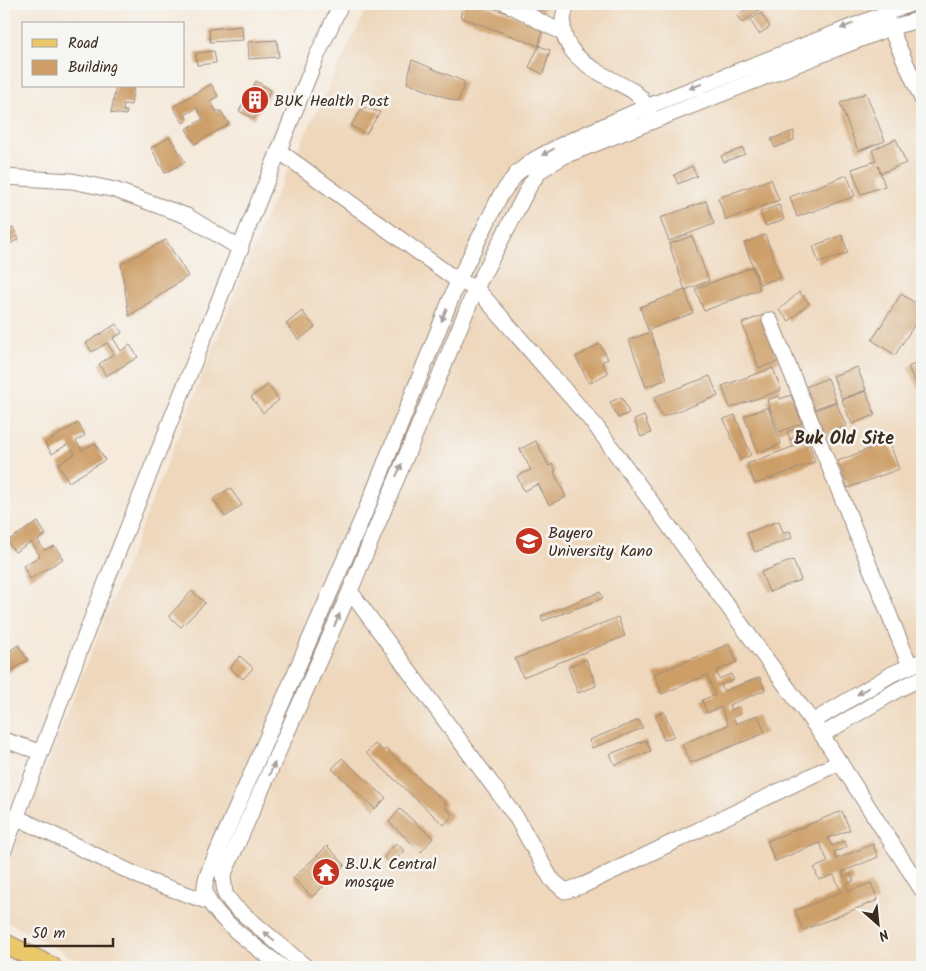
<svg xmlns="http://www.w3.org/2000/svg" width="926" height="971" viewBox="0 0 926 971" font-family="Kalam,sans-serif">
	<style>
		.built { fill: #eed7bb }
		.building { fill: #cd9f67 }
		.lines { fill: none; stroke-linecap: round; stroke-linejoin: round }
		.minor-casing { stroke: #988a7d; stroke-width: 17 }
		.major-casing { stroke: #988a7d; stroke-width: 21 }
		.minor { stroke: #fff; stroke-width: 15 }
		.major { stroke: #eac769; stroke-width: 19 }
		.oneway { fill: #a79f9a }
		.labels { text-anchor: middle; stroke-width: 5; stroke-linejoin: round; paint-order: stroke }
		.poi-label { font-size: 16px; fill: #3b2a1e; stroke: #f6f6f2; text-anchor: start }
		.neighbourhood-label { font-size: 18px; font-weight: bold; fill: #3b2a1e; stroke: #f6f6f2 }
	</style>
	<rect width="100%" height="100%" fill="#f6f6f2"/>
	<filter id="ink" filterUnits="userSpaceOnUse"><feTurbulence type="fractalNoise" baseFrequency=".02" numOctaves="2"/><feDisplacementMap in="SourceGraphic" scale="10" xChannelSelector="R" yChannelSelector="G"/><feConvolveMatrix kernelMatrix="1 2 1 2 8 2 1 2 1" color-interpolation-filters="sRGB"/></filter>
	<filter id="wash" filterUnits="userSpaceOnUse"><feTurbulence type="fractalNoise" baseFrequency=".0096" numOctaves="4" result="noise"/><feDisplacementMap in="SourceGraphic" scale="20" xChannelSelector="R" yChannelSelector="G"/><feGaussianBlur stdDeviation="1.12" result="paint"/><feColorMatrix in="noise" values="0 0 0 0 0 0 0 0 0 0 0 0 0 0 0 0 0 1.4 0 .05"/><feComposite in="paint" operator="in"/></filter>
	<g filter="url(#wash)">
		<rect width="100%" height="100%" fill="#f5eadc"/>
		<!-- built -->
		<path class="built" d="M369,4H922V967H90L4,920V871L268,211Z"/>
		<g id="blocks">
			<!-- building -->
			<path class="building" d="M464,4H482L543,26L539,46L550,50L543,74L529,67L539,46L460,17Z
				M533,4H548L541,13Z
				M753,4H759L762,8L742,23L737,16Z
				M761,13L770,27L759,34L750,20Z
				M242,26L243,40L210,42L209,29Z
				M277,40L279,57L249,59L248,42Z
				M214,51L216,63L197,65L196,53Z
				M412,60L465,82L458,102L407,83Z
				M256,81L271,90L254,119L239,111Z
				M211,84L218,96L210,101L216,111H221L229,124L195,144L186,129L203,119L197,108L185,115L188,120L183,123L173,107Z
				M116,86H134L131,105L124,104L123,111H127L126,115L111,113Z
				M866,93L885,141L858,151L840,103Z
				M363,107L380,112L366,134L351,126Z
				M794,131V140L775,148L771,139Z
				M170,137L185,162L165,173L151,148Z
				M896,139L906,163L881,173L878,166L885,186L861,194L852,169L876,161L872,150Z
				M743,148L745,154L724,162L721,156Z
				M692,166L697,176L678,184L674,175Z
				M847,175L855,196L797,217L790,197Z
				M771,179L779,200L726,220L718,198Z
				M706,201L714,224L669,241L660,218Z
				M779,205L784,219L766,226L760,212Z
				M13,228L19,239L4,247V233Z
				M765,235L781,277L760,284L744,243Z
				M842,235L848,253L819,263L813,246Z
				M692,236L709,281L685,290L693,313L648,330L640,307L685,290L669,244Z
				M166,240L188,276L129,316L121,264Z
				M752,267L760,289L704,311L695,289Z
				M799,292L809,303L789,321L779,310Z
				M901,294L922,307V313L895,355L872,340Z
				M302,311L315,327L299,340L286,324Z
				M763,315L780,361L759,368L742,323Z
				M116,324L122,333L113,338L121,351L130,345L138,357L106,376L99,364L114,354L107,343L92,352L86,343Z
				M650,332L667,379L646,387L629,340Z
				M600,344L608,359L602,362L608,373L589,383L576,357Z
				M922,361V386L918,388L908,367Z
				M857,367L866,390L842,399L833,376Z
				M773,368L781,390L730,408L722,386Z
				M710,376L718,396L662,417L654,397Z
				M828,378L836,401L813,409L805,387Z
				M268,385L279,400L263,413L251,397Z
				M866,391L875,415L852,424L842,400Z
				M791,395L802,423L779,432L767,400L779,396L780,399Z
				M622,397L629,413L618,418L610,402Z
				M836,402L846,426L822,436L813,411Z
				M768,407L781,444L758,453L744,416Z
				M735,415L751,455L740,460L724,419Z
				M644,416L651,433L641,437L634,420Z
				M78,423L85,435L76,441L82,450L95,443L105,460L69,482L58,464L75,454L68,444L52,454L45,443Z
				M802,426L806,436L791,441L787,432Z
				M536,441L549,466L552,464L556,471L554,472L566,497L549,505L538,484L524,491L517,476L531,470L520,449Z
				M808,441L815,462L755,484L747,464Z
				M889,441L899,469L848,488L838,461Z
				M230,488L242,505L225,517L213,499Z
				M779,521L783,533L790,531L792,538L755,552L747,533Z
				M38,522L46,535L38,540L44,550L55,546L63,559L30,579L23,566L40,556L31,542L15,552L7,541Z
				M793,560L801,580L769,592L761,572Z
				M192,591L205,603L181,627L169,616Z
				M600,592L603,598L543,621L541,616Z
				M618,617L625,636L523,677L515,659Z
				M4,623L10,634L4,637Z
				M729,644L737,662L716,671L719,679L731,674L734,680L721,685L724,691L760,677L765,690L729,705L731,710L739,707L741,714L733,717L736,724L758,715L765,733L690,763L682,744L728,725L721,707L707,713L702,700L715,695L707,675L662,694L654,674Z
				M18,645L28,660L4,675V655Z
				M240,656L253,668L243,679L230,668Z
				M586,659L596,686L578,693L568,667Z
				M664,712L674,736L664,740L655,715Z
				M639,720L643,728L592,748L589,740Z
				M646,740L651,751L615,765L610,754Z
				M375,744L383,751L386,749L446,803L444,806L453,815L444,825L366,753Z
				M342,758L386,798L375,809L332,769Z
				M400,809L433,838L421,852L389,822Z
				M842,811L850,830L828,838L832,846L844,841L847,847L834,852L836,859L873,844L878,857L842,872L844,877L851,874L854,881L846,884L849,891L871,883L878,900L803,930L795,911L841,892L834,875L819,880L814,868L828,862L820,843L775,861L767,841Z
				M396,843L405,851L390,863L384,857Z
				M327,846L345,865L312,897L293,878Z"/>
		</g>
	</g>
	<g filter="url(#ink)">
		<use href="#blocks" fill-opacity="0" stroke="#988a7d" stroke-width="1"/>
		<g class="lines">
			<defs>
				<path id="minor" d="M507,4C526,12 543,25 563,32
					M567,4C548,54 598,71 633,91L641,98L649,115
					M887,21L922,99
					M279,151L458,281L476,288L595,425L822,735L922,890
					M4,177L72,181L115,190L187,216L241,249
					M770,320L910,666
					M350,591L516,817L551,879L565,891L584,885L840,762
					M812,722L892,674L922,661
					M822,735L899,689L922,678
					M4,740L40,752
					M16,817L149,881L209,902
					M4,850L100,597L316,58L341,4
					M282,967C263,952 207,914 205,890C204,884 207,876 209,871L369,503L458,281L500,196L517,173L535,159L565,143L646,107L910,4
					M306,967L234,906L225,894L223,876L350,591L476,288L531,183L541,170L564,156L889,28L922,19"/>
				<path id="major" d="M4,943L52,967"/>
			</defs>
			<!-- minor casing -->
			<use href="#minor" class="minor-casing"/>
			<!-- major casing -->
			<use href="#major" class="major-casing"/>
			<!-- minor -->
			<use href="#minor" class="minor"/>
			<!-- major -->
			<use href="#major" class="major"/>
		</g>
		<!-- one-way arrows -->
		<defs><path id="oneway-solid" d="M-6-.8H1V-3.2L6.5 0L1 3.2V.8H-6Z" transform="scale(1.25)"/></defs>
		<g class="oneway">
			<use href="#oneway-solid" transform="translate(847 26) rotate(158)"/>
			<use href="#oneway-solid" transform="translate(696 86) rotate(159)"/>
			<use href="#oneway-solid" transform="translate(548 152) rotate(152)"/>
			<use href="#oneway-solid" transform="translate(444 315) rotate(112)"/>
			<use href="#oneway-solid" transform="translate(399 470) rotate(-67)"/>
			<use href="#oneway-solid" transform="translate(337 620) rotate(-66)"/>
			<use href="#oneway-solid" transform="translate(863 691) rotate(149)"/>
			<use href="#oneway-solid" transform="translate(272 769) rotate(-66)"/>
			<use href="#oneway-solid" transform="translate(269 936) rotate(-140)"/>
		</g>
	</g>
	<!-- icons -->
	<defs>
		<symbol id="building-disc" viewBox="-11 -11 22 22"><circle r="9.5" fill="#c8321e" stroke="#f6f6f2"/><path d="M-4-6H4V6H1V3H-1V6H-4ZM-2.5-4.3h1.7v1.8h-1.7ZM.8-4.3h1.7v1.8H.8ZM-2.5-1h1.7V.8h-1.7ZM.8-1h1.7V.8H.8Z" fill="#fff"/></symbol>
		<symbol id="university-disc" viewBox="-11 -11 22 22"><circle r="9.5" fill="#c8321e" stroke="#f6f6f2"/><path d="M0-5L7-2L0 1L-7-2ZM-4 1L0 2.5L4 1V4Q0 6-4 4Z" fill="#fff"/></symbol>
		<symbol id="temple-disc" viewBox="-11 -11 22 22"><circle r="9.5" fill="#c8321e" stroke="#f6f6f2"/><path d="M0-6L5-2H3V0L6.5 2.5H4V6H1.5V3h-3V6H-4V2.5H-6.5L-3 0V-2H-5Z" fill="#fff"/></symbol>
	</defs>
	<g fill-rule="evenodd">
		<use href="#building-disc" x="239" y="84" width="32" height="32"/>
		<use href="#university-disc" x="513" y="525" width="32" height="32"/>
		<use href="#temple-disc" x="310" y="856" width="32" height="32"/>
	</g>
	<g class="labels">
		<!-- poi labels -->
		<g class="poi-label">
			<text x="274" y="106">BUK Health Post</text>
			<text x="548" y="538">Bayero<tspan x="548" dy="18">University Kano</tspan></text>
			<text x="345" y="869">B.U.K Central<tspan x="345" dy="18">mosque</tspan></text>
		</g>
		<!-- neighbourhood labels -->
		<g class="neighbourhood-label">
			<text x="844" y="444">Buk Old Site</text>
		</g>
	</g>
	<!-- margin -->
	<rect width="926" height="971" fill="none" stroke="#f6f6f2" stroke-width="20"/>
	<!-- legend -->
	<rect x="22" y="22" width="162" height="65" fill="#f6f6f2" stroke="#aba49d"/>
	<rect x="32" y="39" width="25" height="8" fill="#eac769" stroke="#aba49d"/>
	<text x="68" y="48" font-size="15" fill="#3b2a1e">Road</text>
	<rect x="32" y="60" width="25" height="15" fill="#cd9f67" stroke="#aba49d"/>
	<text x="68" y="72" font-size="15" fill="#3b2a1e">Building</text>
	<!-- north arrow -->
	<g transform="translate(878 924) rotate(153)" stroke="#f6f6f2" stroke-width="4" paint-order="stroke">
	<path d="M0-4L9 19L0 12L-9 19Z" fill="#3b2a1e"/>
	<text y="-8" font-size="14" font-weight="bold" text-anchor="middle" fill="#3b2a1e">N</text>
	</g>
	<!-- scale -->
	<path d="M25 938v8h88v-8" fill="none" stroke="#3b2a1e" stroke-width="2.5"/>
	<text x="32" y="938" font-size="15" fill="#3b2a1e" stroke="#f6f6f2" stroke-width="4" paint-order="stroke">50 m</text>
</svg>
